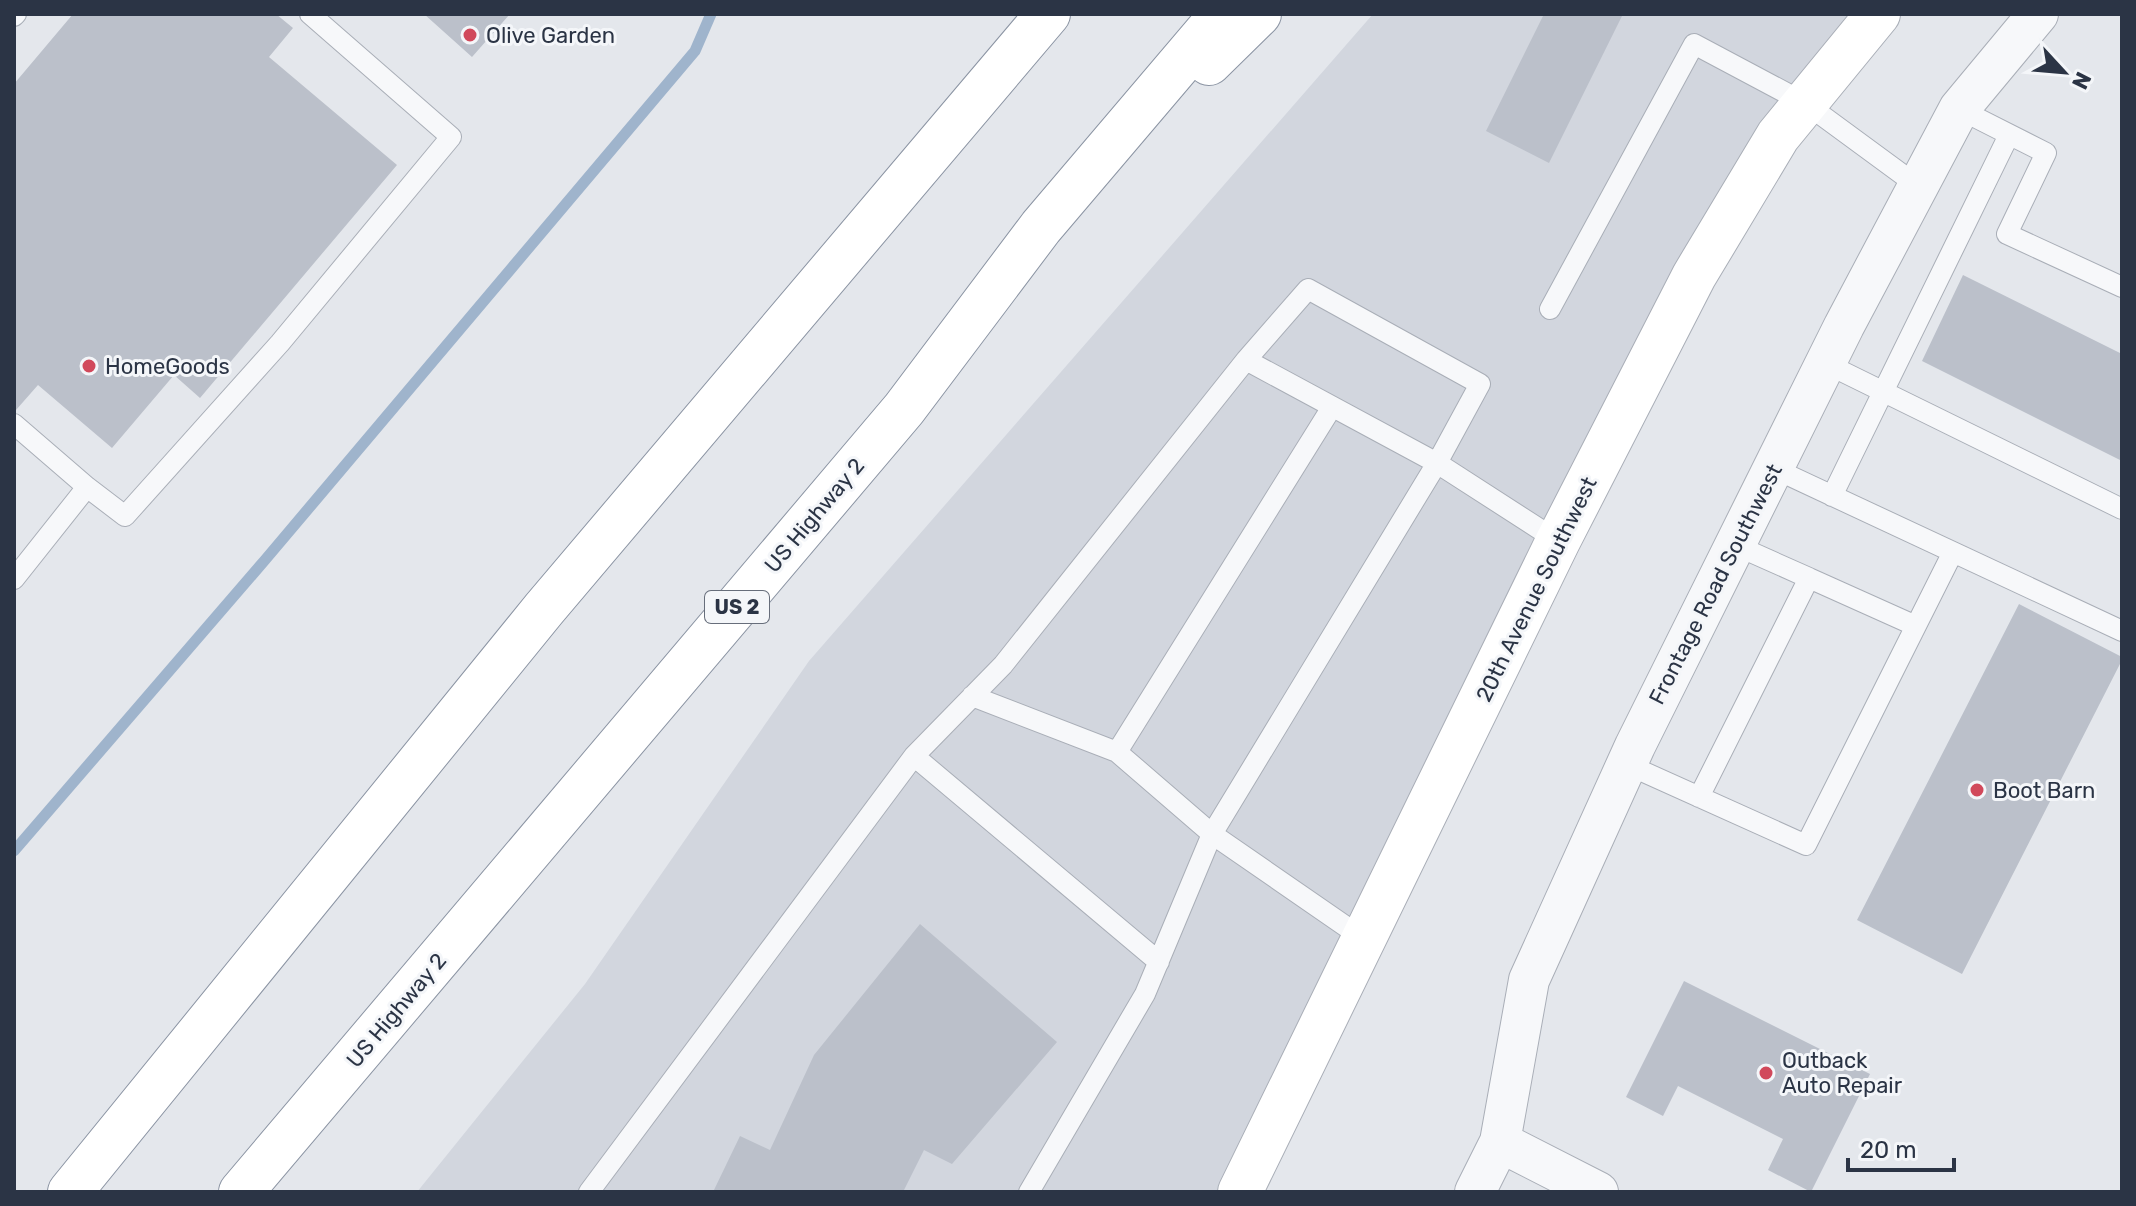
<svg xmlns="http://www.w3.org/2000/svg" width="2136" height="1206" viewBox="0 0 2136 1206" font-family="Rubik,sans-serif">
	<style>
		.built { fill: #d2d6de }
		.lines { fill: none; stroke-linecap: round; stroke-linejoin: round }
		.stream { stroke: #9fb4cc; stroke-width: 11 }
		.building { fill: #bbc0ca }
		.lane-casing { stroke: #a9aeb7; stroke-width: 22 }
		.street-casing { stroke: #a9aeb7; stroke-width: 42 }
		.secondary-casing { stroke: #a9aeb7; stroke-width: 46 }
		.highway-casing { stroke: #8b94a3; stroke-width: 46 }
		.lane { stroke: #f7f8fa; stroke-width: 20 }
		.street { stroke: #f7f8fa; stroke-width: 40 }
		.secondary { stroke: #fff; stroke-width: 44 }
		.highway { stroke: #fff; stroke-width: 44 }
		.poi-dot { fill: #d1495b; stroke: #f4f6f9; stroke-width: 3 }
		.labels { text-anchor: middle; stroke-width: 6; stroke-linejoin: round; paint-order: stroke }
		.shield { fill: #f4f6f9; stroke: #676e7b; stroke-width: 2 }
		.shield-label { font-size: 20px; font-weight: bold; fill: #2b3445 }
		.poi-label { font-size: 22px; fill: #2b3445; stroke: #f4f6f9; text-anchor: start }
		.street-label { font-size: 22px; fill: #2b3445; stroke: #f4f6f9 }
	</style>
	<rect width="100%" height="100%" fill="#e4e7ec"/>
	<!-- built -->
	<path class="built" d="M1373,14H1868L1779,122L1229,1192H417L585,984L809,661Z"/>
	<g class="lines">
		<!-- stream -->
		<path class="stream" d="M14,851L265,560L695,51L711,14"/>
	</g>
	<!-- building -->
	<path class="building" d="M73,14H276L293,28L269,57L397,165L200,398L174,375L112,448L38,385L16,410L14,409V84Z
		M424,14H510L472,57Z
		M1544,14H1623L1549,163L1486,131Z
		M1963,275L2122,354V461L1922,361Z
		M2019,604L2122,657V660L1962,974L1857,920Z
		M920,924L1057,1042L952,1164L924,1150L903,1192H713L740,1136L770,1150L814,1055Z
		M1684,981L1870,1074L1811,1192L1768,1170L1783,1139L1678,1086L1663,1116L1626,1097Z"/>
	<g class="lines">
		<defs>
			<path id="lane" d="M14,16L16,14
				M1959,109L2046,153L2007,234L2122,287
				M1550,309L1694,44L1805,103L1918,186
				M1827,364L2122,509
				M14,424L87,487L125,516L280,343L451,137L310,14
				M1773,468L2122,631
				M1832,496L2009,135
				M1735,545L1809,578
				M14,579L87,487
				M972,696L1117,752L1332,407
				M1117,752L1212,834L1364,939
				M914,756L1159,962
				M1626,764L1806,845L1953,552
				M1699,797L1809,578L1916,626
				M589,1192L914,756L1003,665L1246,360L1437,463L1480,384L1308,289L1246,360
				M1029,1192L1145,994L1212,834L1437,463L1558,541"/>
			<path id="street" d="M1500,1142L1598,1192
				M1475,1192L1500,1142L1529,980L1635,746L1844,326L1959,109L2038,14"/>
			<path id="secondary" d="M1240,1192L1558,541L1694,276L1778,136L1878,14"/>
			<path id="highway" d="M1209,63L1259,14
				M70,1192L544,609L1048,14
				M241,1192L904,409L1041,227L1222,14"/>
		</defs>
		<!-- lane casing -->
		<use href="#lane" class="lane-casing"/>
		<!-- street casing -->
		<use href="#street" class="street-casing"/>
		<!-- secondary casing -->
		<use href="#secondary" class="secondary-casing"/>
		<!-- highway casing -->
		<use href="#highway" class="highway-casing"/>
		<!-- lane -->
		<use href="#lane" class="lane"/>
		<!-- street -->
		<use href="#street" class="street"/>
		<!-- secondary -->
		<use href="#secondary" class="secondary"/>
		<!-- highway -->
		<use href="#highway" class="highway"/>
	</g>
	<!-- markers -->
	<g class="poi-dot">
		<circle cx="470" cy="35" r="8"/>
		<circle cx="89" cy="366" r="8"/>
		<circle cx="1977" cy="790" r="8"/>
		<circle cx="1766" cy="1073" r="8"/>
	</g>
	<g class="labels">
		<!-- shield labels -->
		<rect class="shield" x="705" y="591" width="64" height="32" rx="6"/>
		<g class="shield-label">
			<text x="737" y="614">US 2</text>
		</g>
		<!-- poi labels -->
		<g class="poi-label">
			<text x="486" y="43">Olive Garden</text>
			<text x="105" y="374">HomeGoods</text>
			<text x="1993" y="798">Boot Barn</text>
			<text x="1782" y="1068">Outback<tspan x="1782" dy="25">Auto Repair</tspan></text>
		</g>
		<!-- street labels -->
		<g class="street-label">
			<text transform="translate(814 515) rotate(-50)" y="8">US Highway 2</text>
			<text transform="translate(1715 584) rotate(-63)" y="8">Frontage Road Southwest</text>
			<text transform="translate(1536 589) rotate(-64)" y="8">20th Avenue Southwest</text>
			<text transform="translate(396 1010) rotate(-50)" y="8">US Highway 2</text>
		</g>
	</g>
	<!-- border -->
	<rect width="2136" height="1206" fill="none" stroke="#2b3445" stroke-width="32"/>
	<!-- north arrow -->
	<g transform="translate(2064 72) rotate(116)" stroke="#f4f6f9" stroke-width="6" paint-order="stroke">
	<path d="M0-6L14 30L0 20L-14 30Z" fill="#2b3445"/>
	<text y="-12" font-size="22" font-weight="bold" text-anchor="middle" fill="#2b3445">N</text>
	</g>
	<!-- scale -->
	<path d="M1848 1158v12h106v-12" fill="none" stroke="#2b3445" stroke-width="4"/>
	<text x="1860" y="1158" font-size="24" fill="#2b3445" stroke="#f4f6f9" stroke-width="6" paint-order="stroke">20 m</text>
</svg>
